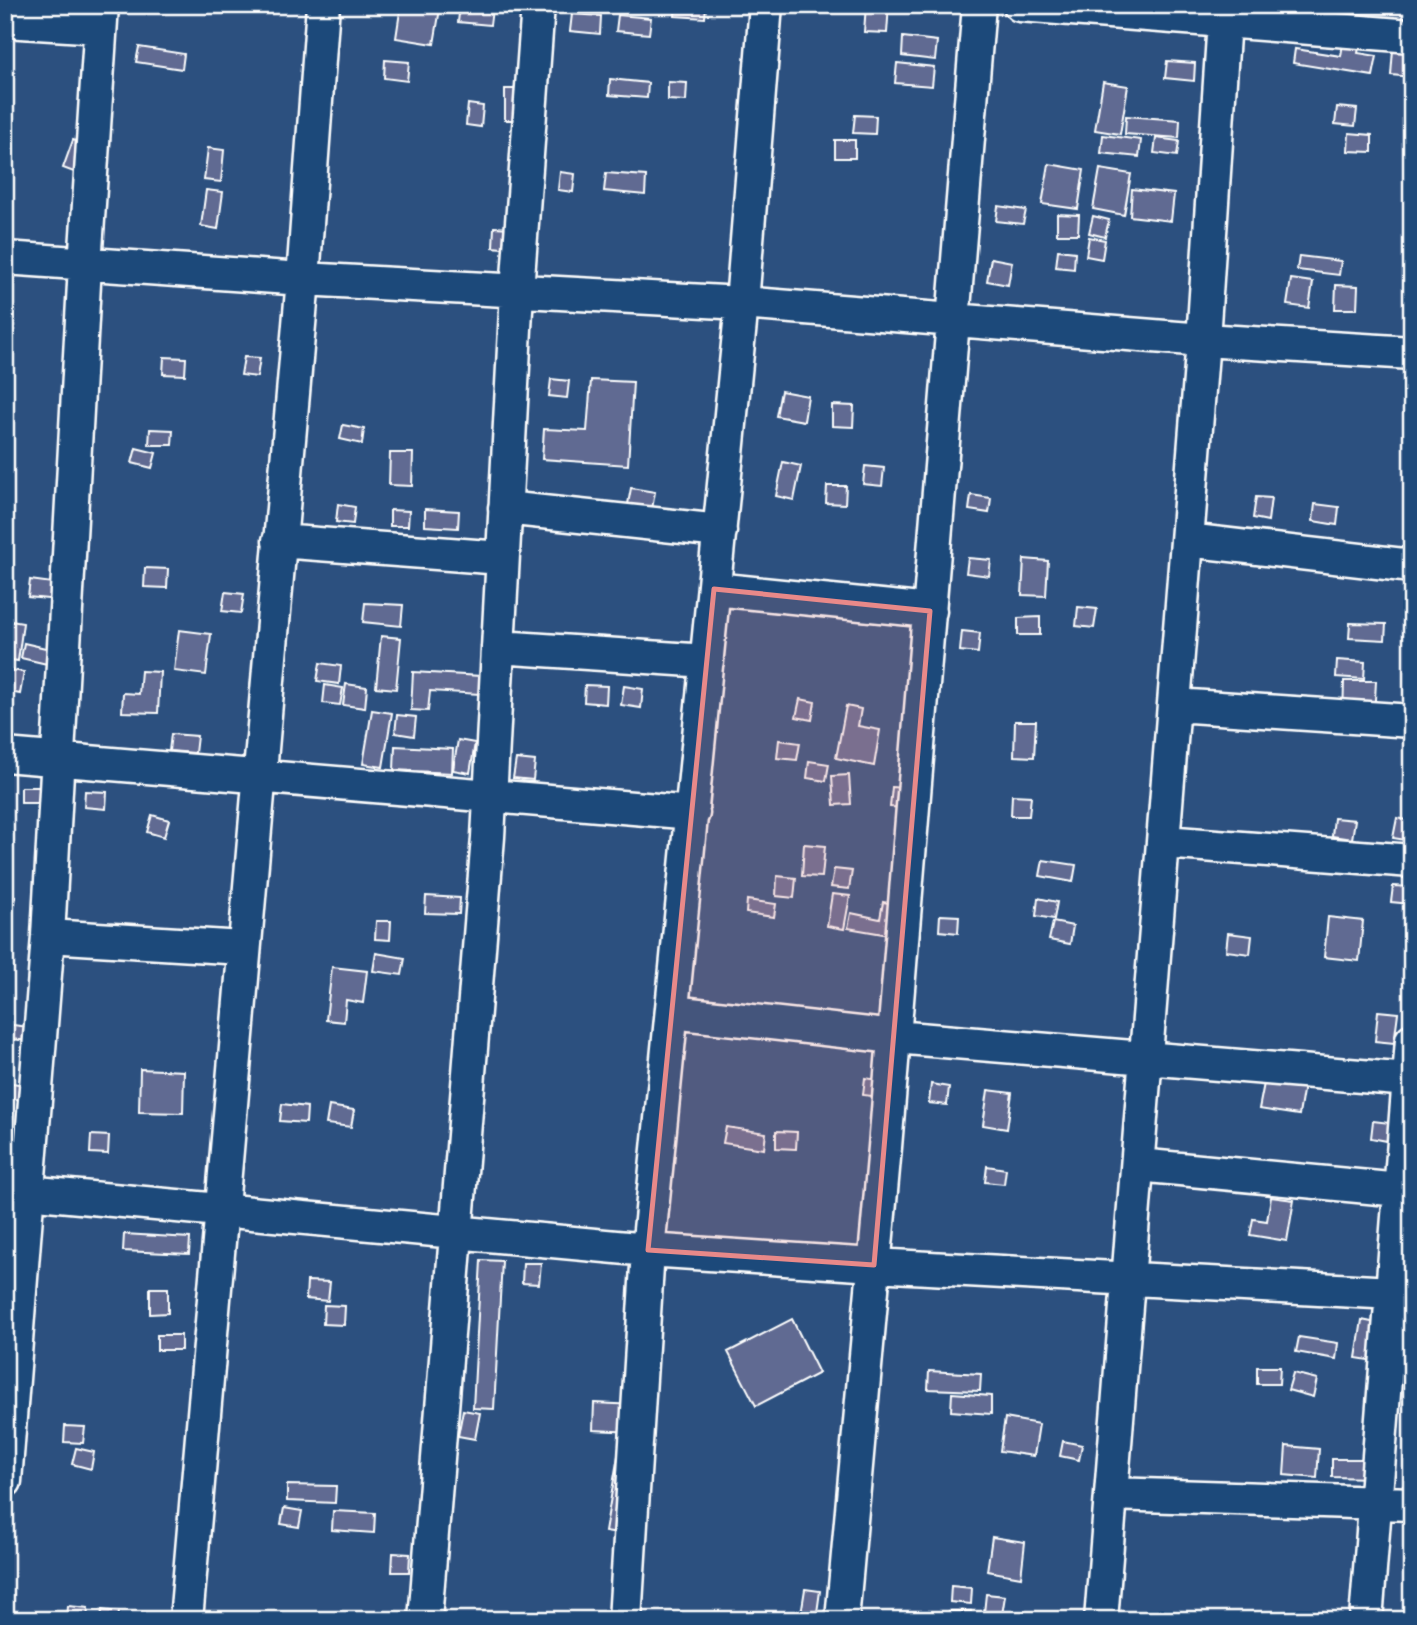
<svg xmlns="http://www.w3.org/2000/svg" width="1417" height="1625" viewBox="0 0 1417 1625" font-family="'Shantell Sans',sans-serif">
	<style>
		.building { fill: #606a92; stroke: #fff; stroke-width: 2 }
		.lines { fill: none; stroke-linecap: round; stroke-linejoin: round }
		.minor-casing { stroke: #fff; stroke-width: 37 }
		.minor { stroke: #1f4a7a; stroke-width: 32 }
		.marked { fill: #e88989; fill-opacity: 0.2; stroke: #e88989; stroke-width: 5; stroke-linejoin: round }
	</style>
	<rect width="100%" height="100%" fill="#2c507f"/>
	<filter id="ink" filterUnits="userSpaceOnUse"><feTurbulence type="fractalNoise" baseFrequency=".0143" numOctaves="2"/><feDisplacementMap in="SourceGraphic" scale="14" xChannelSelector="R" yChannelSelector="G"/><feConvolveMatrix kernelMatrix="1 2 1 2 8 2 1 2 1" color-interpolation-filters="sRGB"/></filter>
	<g filter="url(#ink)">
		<!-- building -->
		<path class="building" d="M401,5L440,9L434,44L396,38Z
			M460,5L492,9L490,25L458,22Z
			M676,5H706L705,18L675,16Z
			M866,5H889L887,33L864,32Z
			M572,14L601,16L600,34L570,31Z
			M618,15L651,18L649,34L616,31Z
			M1345,30L1362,32L1358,53L1377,56L1373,76L1293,63L1295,49L1341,56Z
			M903,37L937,41L935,60L902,56Z
			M1394,37L1412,39V77L1391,75Z
			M139,47L184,54L182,69L136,62Z
			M385,60L409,62L407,81L384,78Z
			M1167,61L1195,63L1194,81L1165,78Z
			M897,63L934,67L932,86L895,83Z
			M610,79L648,83L647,98L609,95Z
			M668,82L687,83L686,101L668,100Z
			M1103,82L1128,86L1120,134L1095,130Z
			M505,89H522L521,120H505Z
			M468,104L483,106L481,127L466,125Z
			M1337,107L1357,109L1355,126L1335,124Z
			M855,115L876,116L875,134L853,133Z
			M1126,116L1180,120L1179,138L1125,134Z
			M1349,133L1372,135V152L1348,151Z
			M1103,135L1141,140L1139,157L1101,153Z
			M1156,138L1179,141L1177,156L1154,153Z
			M73,140L89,147L79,174L63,168Z
			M835,140H855V158H835Z
			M208,148L224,150L221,182L204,180Z
			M1049,164L1084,170L1078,209L1042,204Z
			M1100,169L1131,174L1124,215L1093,209Z
			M560,172L575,174L573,192L558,190Z
			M606,173L646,176L645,195L604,191Z
			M1132,189L1174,194L1171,221L1130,216Z
			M206,190L223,192L218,229L201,226Z
			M998,206L1026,210L1023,224L996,221Z
			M1057,214L1079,215L1078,234H1057Z
			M1093,216L1109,220L1105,237L1089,233Z
			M494,227L512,228L511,249L493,247Z
			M1089,237L1105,240L1102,259L1086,256Z
			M1058,250L1075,252L1074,269L1056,267Z
			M1299,256L1341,261L1339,275L1297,270Z
			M991,258L1012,262L1008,285L987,281Z
			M1291,279L1313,282L1309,308L1287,305Z
			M1336,285L1358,286L1357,309H1335Z
			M164,357L186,358L185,375L163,374Z
			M244,357L260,358L257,377L241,375Z
			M551,379L569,381L567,398L549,396Z
			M591,380L633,382L628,465L542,459L544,429L587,431Z
			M781,391L808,396L804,421L776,416Z
			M832,405L854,406L853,427L832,426Z
			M343,425L364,429L362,444L340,439Z
			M150,429L173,430L172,445H149Z
			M136,448L156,453L152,468L132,463Z
			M390,453H413L412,486L389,485Z
			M783,462L801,466L794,500L776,496Z
			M865,466L884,468L882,486L863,484Z
			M827,486H846L845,504L826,503Z
			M631,488L655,492L652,509L628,504Z
			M971,495L991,498L989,513L969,510Z
			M1256,497L1271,498L1268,521L1253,518Z
			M338,504L355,507L353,524L336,522Z
			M1315,504L1339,507L1337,525L1313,521Z
			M425,509L459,511L458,528L425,526Z
			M390,510L409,511L408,526H390Z
			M968,558L991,560L989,576L966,573Z
			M1024,559L1048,561L1046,596L1022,595Z
			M145,568L168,569L167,588L144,587Z
			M30,580L60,584L58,600L28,597Z
			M225,592L244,594L241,613L222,611Z
			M365,603L403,605L401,626L363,622Z
			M1078,607L1097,609L1094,628L1076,626Z
			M1040,617V635H1018V618Z
			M5,620L23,623L18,661L5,659Z
			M1350,623L1386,624L1385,640L1349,638Z
			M179,630L211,634L206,675L174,671Z
			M962,631L980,633L978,653L960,651Z
			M381,636L401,638L396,689L376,687Z
			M24,643L50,649L47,664L21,658Z
			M1337,660L1365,662L1364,679L1336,677Z
			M320,663L341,666L339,684L317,681Z
			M5,669L24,672L20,694L5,691Z
			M141,671L160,672L158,713L122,712L123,693L139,694Z
			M413,672L481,676L480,694L430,691L428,711L411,710Z
			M1344,681H1376L1374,718L1343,717Z
			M346,684L367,687L365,708L343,705Z
			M325,685L343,688L340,705L323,703Z
			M585,685L607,686L606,704L584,702Z
			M624,686L643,689L641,708L621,705Z
			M800,699L815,702L812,720L796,717Z
			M846,706L861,709L858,726L880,730L874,766L836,758Z
			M372,710L392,713L383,767L363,764Z
			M397,715L416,717L414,736L395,733Z
			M1015,721H1036L1034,757L1014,756Z
			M171,734L197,736L195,753L169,751Z
			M458,740L475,743L470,773L453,770Z
			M779,740L800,743L797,760L777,758Z
			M395,746L453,749L452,773L394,770Z
			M516,759L535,761L533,780L513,778Z
			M809,761L829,764L826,781L807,778Z
			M849,775L851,804L834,805L832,776Z
			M21,787H42V803H21Z
			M892,787L910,789L908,808L890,807Z
			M85,791L107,792L106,809L84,807Z
			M1012,795L1031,796L1029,816H1011Z
			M152,815L169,820L164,837L147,832Z
			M1334,818L1355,820L1352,839L1332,836Z
			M1397,818L1412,821V841L1393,838Z
			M804,844L825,846L822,877L802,876Z
			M1043,860L1076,865L1073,882L1040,876Z
			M834,869L852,871L849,889L831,887Z
			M777,876L796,878L794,898L776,896Z
			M1393,886L1412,887L1411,904L1391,902Z
			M832,894L850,896L844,929L827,926Z
			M5,895L16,897L13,913L5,912Z
			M426,896L460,898L459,914L425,913Z
			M1038,898L1057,902L1054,919L1036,916Z
			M747,900L776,904L774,917L746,913Z
			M883,902L901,905L895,936L848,928L851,913L880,919Z
			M940,915L959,916L958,933L939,931Z
			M1328,917L1363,921L1359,961L1324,957Z
			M376,921H391L390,940L375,939Z
			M1053,922L1073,926L1070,944L1049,940Z
			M1228,933L1252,936L1250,954L1226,951Z
			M376,953L405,958L402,975L373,971Z
			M332,967L367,971L363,1003L346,1000L344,1022L326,1020Z
			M1378,1011L1398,1013L1394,1043L1375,1041Z
			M5,1024L29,1027L27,1041L5,1038Z
			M140,1069L184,1071L183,1113L139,1112Z
			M1266,1073L1305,1079L1299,1115L1259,1109Z
			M865,1078L890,1082L888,1098L863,1095Z
			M6,1082L25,1085L24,1100L5,1098Z
			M931,1084L949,1087L947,1105L929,1103Z
			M988,1090L1012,1093L1007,1129L983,1125Z
			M282,1104L307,1107L306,1123L280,1121Z
			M329,1106L354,1110L351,1127L326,1124Z
			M1373,1121L1390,1123L1387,1141L1371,1138Z
			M726,1127L766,1133L764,1149L723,1143Z
			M776,1131L797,1132L796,1149L776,1148Z
			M91,1135L109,1136L108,1154L90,1153Z
			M987,1166L1006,1169L1004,1184L985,1182Z
			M1271,1197L1294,1200L1287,1241L1250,1235L1253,1219L1267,1221Z
			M124,1234L190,1238L189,1254L123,1251Z
			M481,1260L502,1261L494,1409L473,1408Z
			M523,1263H541L539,1284L522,1283Z
			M307,1281L330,1282L328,1301L306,1299Z
			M150,1288H168V1313L150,1314Z
			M324,1305L345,1306L344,1325L323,1324Z
			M792,1319L819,1373L756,1406L728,1352Z
			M1362,1320L1381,1324L1375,1361L1356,1358Z
			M157,1335H181V1350H157Z
			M1299,1337L1338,1343L1336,1359L1296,1352Z
			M1257,1367H1280L1279,1384H1257Z
			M929,1371L981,1374L980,1391L928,1389Z
			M1293,1373L1317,1379L1313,1397L1288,1390Z
			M952,1393L991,1396V1414L951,1411Z
			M594,1403L635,1405L634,1432L593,1430Z
			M463,1410L480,1413L475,1439L458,1436Z
			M1005,1418L1039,1424L1034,1456L1000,1451Z
			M65,1426L85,1427L83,1443L64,1442Z
			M621,1438L625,1535L605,1532Z
			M1063,1441L1082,1445L1079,1460L1060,1456Z
			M1286,1446L1319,1449L1317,1478L1284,1475Z
			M76,1448L94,1452L91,1469L72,1464Z
			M1332,1459H1371L1372,1478L1332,1477Z
			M287,1485L336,1486L335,1503L287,1501Z
			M284,1508L302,1511L299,1527L281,1524Z
			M333,1511L375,1513L374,1533L332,1530Z
			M992,1537L1025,1542L1021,1577L987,1571Z
			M393,1553L410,1554L409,1572H392Z
			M951,1586L972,1588L971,1604L950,1602Z
			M805,1589L820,1591L816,1620H800Z
			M986,1594L1005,1596L1002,1615L984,1613Z
			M68,1606L88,1608L87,1620H67Z
			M102,1610L119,1612L118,1620H101Z
			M949,1611H971L970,1620H949Z"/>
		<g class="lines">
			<defs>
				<path id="minor" d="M1020,5L1412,36
					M5,21L100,27
					M5,258L303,279L742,303L1203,340L1412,353
					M505,508L720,531
					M1187,540L1412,566
					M279,541L502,558
					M714,589L930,611
					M498,647L707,661
					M1175,705L1412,721
					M5,755L693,813
					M1164,842L1412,861
					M48,936L243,948
					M672,1012L895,1037L1409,1080
					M1138,1165L1400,1190
					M5,1190L648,1250L874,1265L1412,1294
					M5,1481L48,936L85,265L102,5
					M1111,1494L1412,1504
					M186,1620L303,279L323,5
					M425,1620L488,837L517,291L538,5
					M625,1620L648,1250L742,303L766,5
					M842,1620L885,1147L979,5
					M1101,1620L1203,340L1225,5
					M1366,1620L1412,1040"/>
			</defs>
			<!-- minor casing -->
			<use href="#minor" class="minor-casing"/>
			<!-- minor -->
			<use href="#minor" class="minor"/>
		</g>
	</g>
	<!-- marked area -->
	<path class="marked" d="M714,589L930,611L874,1265L648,1250Z"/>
	<!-- margin -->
	<rect width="1417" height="1625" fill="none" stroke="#1f4a7a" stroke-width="28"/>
	<rect x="14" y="14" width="1389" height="1597" fill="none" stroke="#fff" stroke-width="2.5" filter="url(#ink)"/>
</svg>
